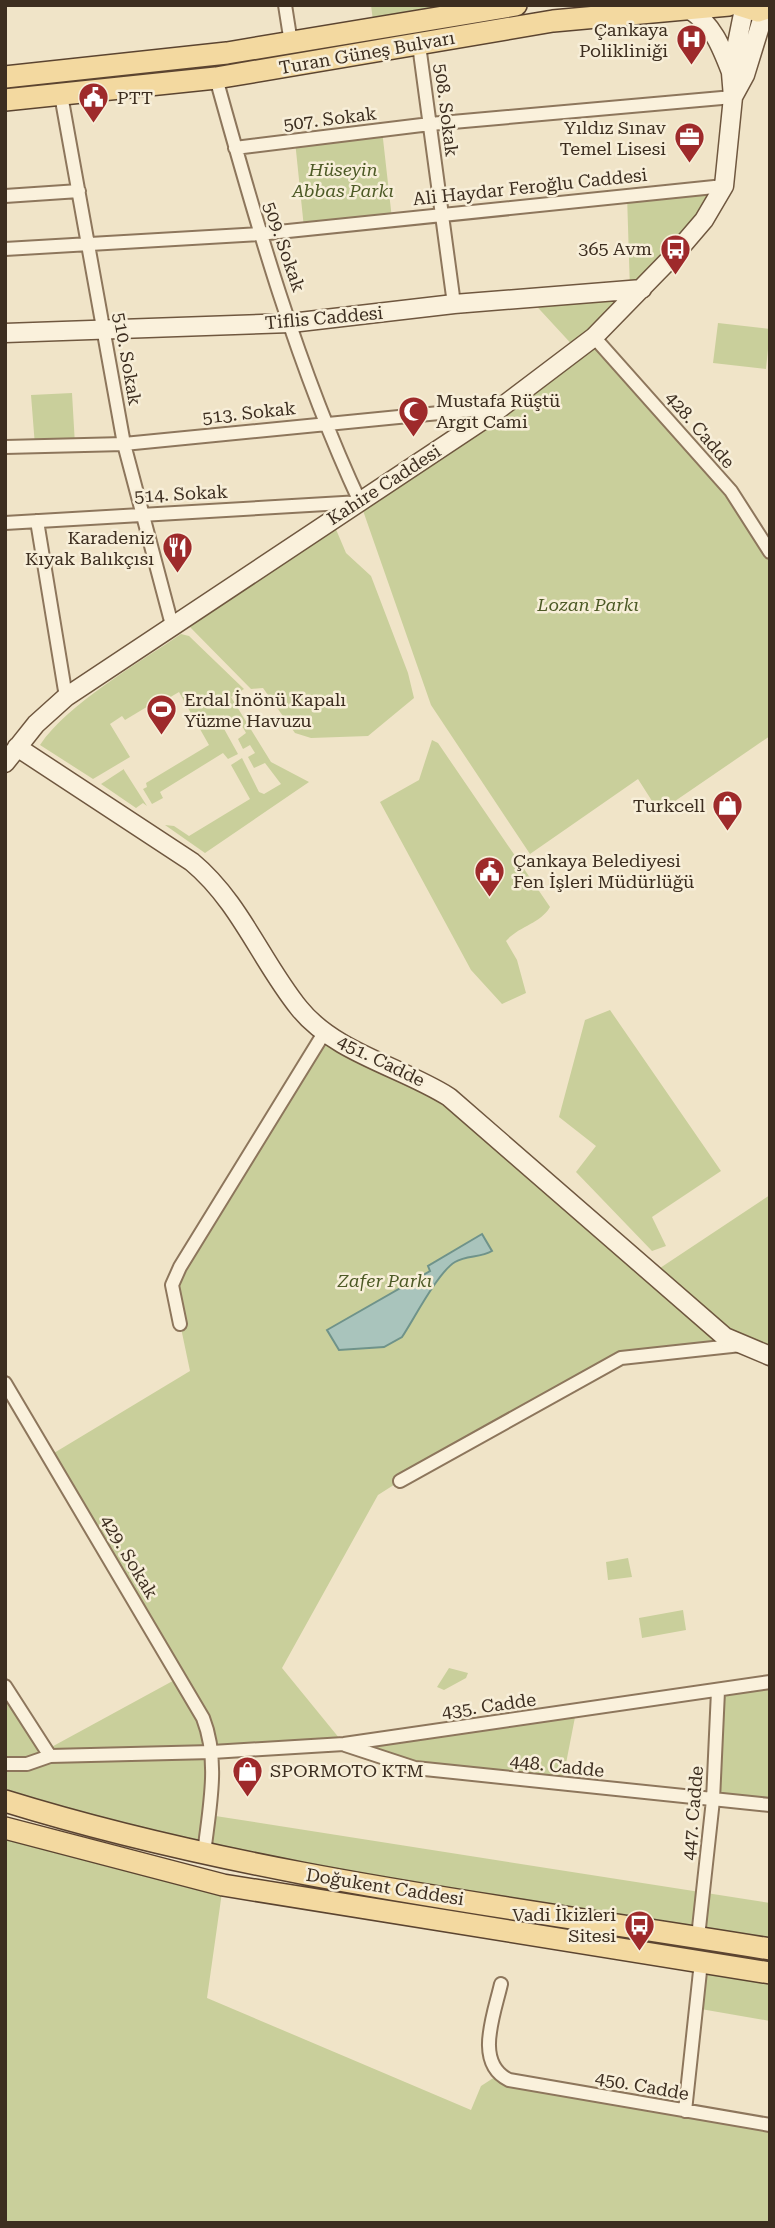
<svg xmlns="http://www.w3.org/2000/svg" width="775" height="2228" viewBox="0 0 775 2228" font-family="'Roboto Serif',serif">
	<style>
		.green { fill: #c9cf9b }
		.water { fill: #a9c4bc; stroke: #6f938a; stroke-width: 2 }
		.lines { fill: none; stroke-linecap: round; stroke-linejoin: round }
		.street-casing { stroke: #8d765c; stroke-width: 16 }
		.secondary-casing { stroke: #6f573f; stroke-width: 21 }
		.primary-casing { stroke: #5b4430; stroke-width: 24 }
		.street { stroke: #faf1dc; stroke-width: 12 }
		.secondary { stroke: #faf1dc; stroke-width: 18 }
		.primary { stroke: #f3d9a0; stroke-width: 21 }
		.labels { text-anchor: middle; stroke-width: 5; stroke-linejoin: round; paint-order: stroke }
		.poi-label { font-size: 18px; fill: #3d2e20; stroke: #f7eed8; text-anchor: end }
		.street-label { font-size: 18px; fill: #3d2e20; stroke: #f7eed8 }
		.park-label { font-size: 18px; font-style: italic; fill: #4d5a26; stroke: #f7eed8 }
	</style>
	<rect width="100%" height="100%" fill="#f0e4c8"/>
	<!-- green -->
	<path class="green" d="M371,5H513L374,29Z
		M382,130L392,219L304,228L295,141Z
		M724,186L594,338L731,491L770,552V736L659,812L638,779L530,854L431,705L360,502L577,350L529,298L630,290L627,195Z
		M718,323L770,329L766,369L713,363Z
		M72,393L75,445L35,446L31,395Z
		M335,527L346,553L371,576L408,673L414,698L368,736L311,738L295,733L263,688L251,689L187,624Z
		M181,634L189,636L244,689L231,697L271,762L309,782L205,853L165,825L174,826L189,836L250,799L231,765L242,758L259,792L264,794L281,784L265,763L254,768L248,757L255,753L250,745L243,749L238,739L246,733L241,724L233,729L224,715L215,719L220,727H223L238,754L228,759L223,753L160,792L163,798L152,804L143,789L147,787L146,783L209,745L179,692L162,702L160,699L125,720L122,716L110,724L130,757L93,779L40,745C67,704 139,663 181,634Z
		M432,740L438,743L550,907C540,924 519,926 506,941L517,960L526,993L502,1004L471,970L380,802L419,780Z
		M124,769V770L147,806L143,803L136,808L101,784Z
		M610,1010L721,1171L652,1217L666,1246L652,1251L576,1172L596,1146L559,1117L585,1020Z
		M324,1033L420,1078L654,1272L770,1195V1356L742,1345L621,1358L400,1481L378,1495L282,1668L344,1744L576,1712L562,1784L415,1768L344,1744L212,1752L209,1815L770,1903V1948L522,1909L5,1801V1686L46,1750L180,1677L49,1456L190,1371L172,1285Z
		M628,1558L632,1577L608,1580L606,1562Z
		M683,1610L686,1630L642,1638L639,1618Z
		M449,1668L468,1673L466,1678L444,1690L437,1687Z
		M770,1682V1805L713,1800L718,1691Z
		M5,1828L223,1885L207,1998L471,2110L481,2086L498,2075L770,2125V2223H5Z
		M701,1962L770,1973V2021L695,2008Z"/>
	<!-- water -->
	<path class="water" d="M482,1234L492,1251C480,1258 467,1255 455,1262C438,1272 414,1319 402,1337L384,1347L339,1350L327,1330L430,1271L428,1266Z"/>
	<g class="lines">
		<defs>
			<path id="street" d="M285,5L291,43
				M419,45L454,304
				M61,95L124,444L172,625
				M235,148L430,124L733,97
				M5,196L79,191
				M5,249L259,234L724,186
				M594,337L731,491L770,552
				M5,447L124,444L480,409L495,412
				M37,521L66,697
				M5,523L360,502C297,367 256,222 216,78
				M180,1324L172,1285L180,1267L324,1033
				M5,1383L203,1718C220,1761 209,1809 204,1854
				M400,1481L621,1358L741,1345
				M5,1686L50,1756L212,1752L344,1744L770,1682
				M345,1745L415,1768L770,1805
				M5,1764H27L50,1756
				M698,1937L713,1800L718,1691
				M501,1984C494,2015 474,2063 509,2080L770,2125
				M685,2111L701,1962"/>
			<path id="secondary" d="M689,9C713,25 721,46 731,72
				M733,97L731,73L744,9
				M5,333L291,323L454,304L642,289
				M17,747L192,862C240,902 261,961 299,1008C335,1053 402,1067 449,1097L725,1337L770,1356
				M5,763L36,724L66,697L495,412L594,337L674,255L704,220L724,186L733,97L745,75L765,10"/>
			<path id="primary" d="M739,5L758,11L770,7
				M5,77L227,53L516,5
				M5,100L216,78L553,21L729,5
				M5,1801C254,1878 514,1907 770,1949
				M5,1828L223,1885L770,1973"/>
		</defs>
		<!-- street casing -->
		<use href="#street" class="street-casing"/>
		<!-- secondary casing -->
		<use href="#secondary" class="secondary-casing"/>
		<!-- primary casing -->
		<use href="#primary" class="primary-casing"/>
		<!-- street -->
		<use href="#street" class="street"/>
		<!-- secondary -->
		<use href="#secondary" class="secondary"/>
		<!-- primary -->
		<use href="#primary" class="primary"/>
	</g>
	<!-- icons -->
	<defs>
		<symbol id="hospital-pin" viewBox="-11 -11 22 30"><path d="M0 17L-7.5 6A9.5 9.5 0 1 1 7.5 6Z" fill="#9e2a2b" stroke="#f7eed8"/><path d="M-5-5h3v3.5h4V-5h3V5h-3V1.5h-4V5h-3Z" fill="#fff"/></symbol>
		<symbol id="civic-pin" viewBox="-11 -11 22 30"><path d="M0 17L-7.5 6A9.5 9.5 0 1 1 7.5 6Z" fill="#9e2a2b" stroke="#f7eed8"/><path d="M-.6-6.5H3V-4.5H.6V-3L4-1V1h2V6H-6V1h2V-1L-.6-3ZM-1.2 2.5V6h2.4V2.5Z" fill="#fff"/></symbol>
		<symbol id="office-pin" viewBox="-11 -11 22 30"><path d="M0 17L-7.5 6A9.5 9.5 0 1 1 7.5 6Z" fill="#9e2a2b" stroke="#f7eed8"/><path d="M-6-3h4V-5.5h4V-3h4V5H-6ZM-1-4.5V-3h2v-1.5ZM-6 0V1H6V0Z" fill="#fff"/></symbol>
		<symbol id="bus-pin" viewBox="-11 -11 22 30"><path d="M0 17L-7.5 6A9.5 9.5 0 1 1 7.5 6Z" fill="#9e2a2b" stroke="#f7eed8"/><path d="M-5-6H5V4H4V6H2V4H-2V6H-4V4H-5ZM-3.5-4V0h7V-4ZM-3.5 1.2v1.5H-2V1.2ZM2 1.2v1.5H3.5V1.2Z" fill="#fff"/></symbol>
		<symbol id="mosque-pin" viewBox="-11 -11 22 30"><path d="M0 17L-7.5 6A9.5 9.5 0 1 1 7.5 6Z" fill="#9e2a2b" stroke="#f7eed8"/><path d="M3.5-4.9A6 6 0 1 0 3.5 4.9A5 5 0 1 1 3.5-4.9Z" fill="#fff"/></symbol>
		<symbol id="restaurant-pin" viewBox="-11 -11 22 30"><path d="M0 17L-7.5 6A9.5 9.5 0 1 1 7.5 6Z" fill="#9e2a2b" stroke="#f7eed8"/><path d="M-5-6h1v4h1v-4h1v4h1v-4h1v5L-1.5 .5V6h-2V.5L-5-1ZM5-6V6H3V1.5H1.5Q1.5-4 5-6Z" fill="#fff"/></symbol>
		<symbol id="stadium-pin" viewBox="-11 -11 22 30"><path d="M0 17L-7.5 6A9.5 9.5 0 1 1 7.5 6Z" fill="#9e2a2b" stroke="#f7eed8"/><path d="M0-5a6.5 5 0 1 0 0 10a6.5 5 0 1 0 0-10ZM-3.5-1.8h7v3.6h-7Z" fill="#fff"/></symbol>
		<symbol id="shop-pin" viewBox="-11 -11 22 30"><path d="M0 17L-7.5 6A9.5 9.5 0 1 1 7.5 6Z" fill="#9e2a2b" stroke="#f7eed8"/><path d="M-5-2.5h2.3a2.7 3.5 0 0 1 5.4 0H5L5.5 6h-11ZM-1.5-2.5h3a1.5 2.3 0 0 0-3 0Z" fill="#fff"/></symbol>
	</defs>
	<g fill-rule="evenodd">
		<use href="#hospital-pin" x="674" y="22" width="35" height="47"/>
		<use href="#civic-pin" x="76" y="80" width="35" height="47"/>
		<use href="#office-pin" x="672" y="120" width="35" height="47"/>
		<use href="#bus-pin" x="658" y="232" width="35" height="47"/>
		<use href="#mosque-pin" x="396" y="394" width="35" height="47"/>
		<use href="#restaurant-pin" x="160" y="530" width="35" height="47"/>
		<use href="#stadium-pin" x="144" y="692" width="35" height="47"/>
		<use href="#shop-pin" x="710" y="788" width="35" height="47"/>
		<use href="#civic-pin" x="472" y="854" width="35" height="47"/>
		<use href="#shop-pin" x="230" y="1754" width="35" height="47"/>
		<use href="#bus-pin" x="622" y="1908" width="35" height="47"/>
	</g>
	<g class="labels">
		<!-- poi labels -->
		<g class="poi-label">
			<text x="668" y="36">Çankaya<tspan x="668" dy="21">Polikliniği</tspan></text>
			<text x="117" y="104" text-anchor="start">PTT</text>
			<text x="666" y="134">Yıldız Sınav<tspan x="666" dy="21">Temel Lisesi</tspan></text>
			<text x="652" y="255">365 Avm</text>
			<text x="436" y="407" text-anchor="start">Mustafa Rüştü<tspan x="436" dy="21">Argıt Cami</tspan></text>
			<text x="154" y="544">Karadeniz<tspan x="154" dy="21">Kıyak Balıkçısı</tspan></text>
			<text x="184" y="706" text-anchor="start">Erdal İnönü Kapalı<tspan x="184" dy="21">Yüzme Havuzu</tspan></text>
			<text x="705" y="812">Turkcell</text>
			<text x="513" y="867" text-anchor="start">Çankaya Belediyesi<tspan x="513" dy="21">Fen İşleri Müdürlüğü</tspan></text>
			<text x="270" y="1777" text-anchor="start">SPORMOTO KTM</text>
			<text x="616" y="1921">Vadi İkizleri<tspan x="616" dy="21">Sitesi</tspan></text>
		</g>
		<!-- street labels -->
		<g class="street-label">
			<text transform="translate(367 53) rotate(-10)" y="6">Turan Güneş Bulvarı</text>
			<text transform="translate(446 110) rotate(83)" y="6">508. Sokak</text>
			<text transform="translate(330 119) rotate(-7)" y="6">507. Sokak</text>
			<text transform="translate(530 187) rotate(-6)" y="6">Ali Haydar Feroğlu Caddesi</text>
			<text transform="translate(284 247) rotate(71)" y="6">509. Sokak</text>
			<text transform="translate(324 318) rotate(-5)" y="6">Tiflis Caddesi</text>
			<text transform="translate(127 359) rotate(80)" y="6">510. Sokak</text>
			<text transform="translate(249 413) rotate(-6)" y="6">513. Sokak</text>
			<text transform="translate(700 430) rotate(49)" y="6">428. Cadde</text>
			<text transform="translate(384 485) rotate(-33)" y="6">Kahire Caddesi</text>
			<text transform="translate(181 494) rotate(-3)" y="6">514. Sokak</text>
			<text transform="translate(381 1061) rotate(26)" y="6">451. Cadde</text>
			<text transform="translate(129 1557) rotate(59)" y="6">429. Sokak</text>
			<text transform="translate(489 1706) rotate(-8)" y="6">435. Cadde</text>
			<text transform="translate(557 1766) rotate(6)" y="6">448. Cadde</text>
			<text transform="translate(693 1813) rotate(-85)" y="6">447. Cadde</text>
			<text transform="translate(385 1887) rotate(9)" y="6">Doğukent Caddesi</text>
			<text transform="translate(642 2086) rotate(10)" y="6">450. Cadde</text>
		</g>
		<!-- park labels -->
		<g class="park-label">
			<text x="343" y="176">Hüseyin<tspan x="343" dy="21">Abbas Parkı</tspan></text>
			<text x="588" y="611">Lozan Parkı</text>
			<text x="385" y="1287">Zafer Parkı</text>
		</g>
	</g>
	<!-- border -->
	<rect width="775" height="2228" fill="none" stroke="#3d2e20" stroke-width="14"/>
</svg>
